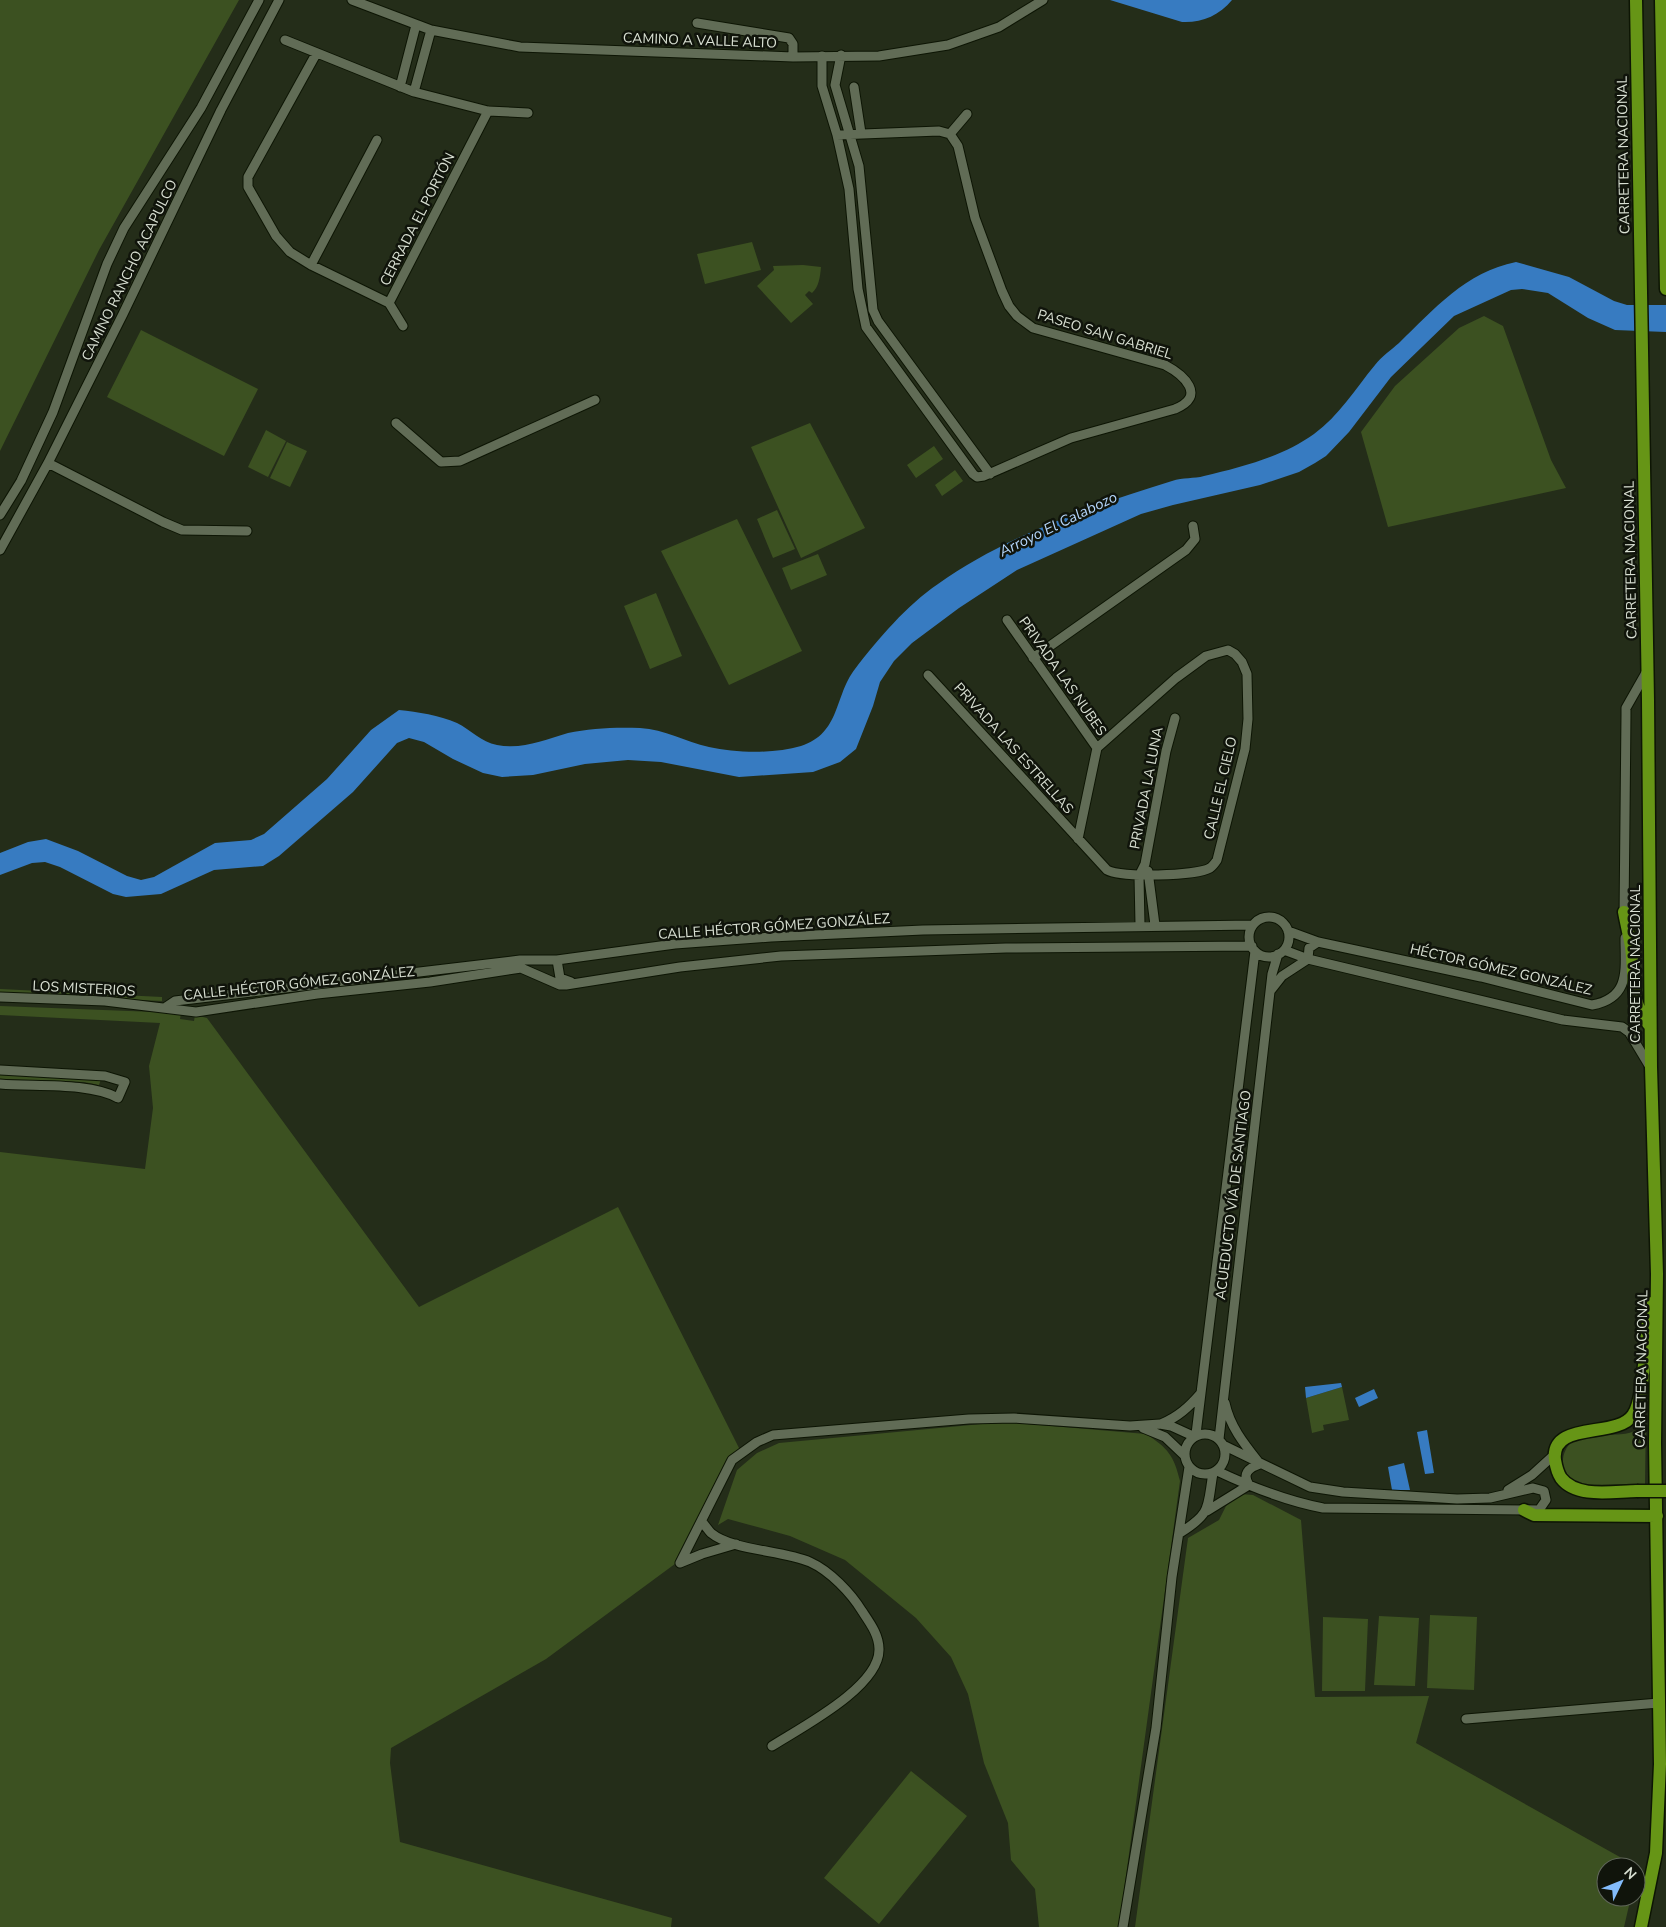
<svg xmlns="http://www.w3.org/2000/svg" width="1666" height="1927" viewBox="0 0 1666 1927" font-family="'Nunito Sans',sans-serif">
	<style>
		.green { fill: #3c5121 }
		.water { fill: #377bc1 }
		.lines { fill: none; stroke-linecap: round; stroke-linejoin: round }
		.minor-casing { stroke: #0d1504; stroke-width: 11 }
		.highway-casing { stroke: #0d1504; stroke-width: 15 }
		.minor { stroke: #616c56; stroke-width: 9 }
		.highway { stroke: #669516; stroke-width: 12 }
		.highway-bridge-casing { stroke: #0d1504; stroke-width: 15; stroke-linecap: butt }
		.highway-bridge { stroke: #669516; stroke-width: 12 }
		.labels { text-anchor: middle; stroke-width: 5; stroke-linejoin: round; paint-order: stroke }
		.street-label { font-size: 14px; fill: #d9e0d3; stroke: #10140b }
		.water-label { font-size: 15px; font-style: italic; fill: #b3d4f9; stroke: #10140b }
	</style>
	<rect width="100%" height="100%" fill="#242d19"/>
	<!-- green -->
	<path class="green" d="M0,0H239L99,250L0,451Z
		M752,242L761,270L705,284L697,254Z
		M803,265L821,267C820,277 819,287 812,293L809,291L805,295L813,304L791,323L757,286L774,270L773,266Z
		M1484,316L1503,326L1551,460L1566,488L1388,527L1361,432L1395,386L1459,328Z
		M141,330L258,389L224,456L107,397Z
		M810,423L865,528L801,558L751,447Z
		M266,430L286,441L268,477L248,467Z
		M287,442L307,451L290,487L270,478Z
		M934,446L943,459L916,478L907,465Z
		M955,470L963,481L942,496L935,485Z
		M777,510L795,549L773,558L757,519Z
		M737,519L802,651L729,685L661,551Z
		M818,554L827,575L791,590L782,568Z
		M656,593L682,656L650,669L624,606Z
		M498,967L499,969L257,1000L256,996Z
		M0,989L162,997V1001L0,994Z
		M0,1006L181,1013L180,1019L194,1021L195,1015L207,1018L419,1307L618,1207L741,1452L683,1558L546,1659L391,1748L390,1763L400,1842L672,1918L671,1927H0V1152L145,1169L153,1108L149,1066L160,1023L0,1015Z
		M0,1073L101,1079L99,1085L84,1082L0,1079Z
		M1342,1387L1349,1420L1323,1425L1324,1430L1312,1433L1306,1398Z
		M1646,1414L1645,1484L1576,1485C1567,1477 1561,1471 1563,1459C1569,1424 1610,1440 1632,1432C1640,1429 1642,1420 1646,1414Z
		M1003,1422L1146,1434C1168,1448 1174,1456 1180,1481L1119,1927H1039L1035,1889L1011,1860L1008,1823L984,1763L968,1694L951,1657L916,1618L845,1560L790,1536L728,1519L718,1525L737,1470L757,1453L779,1443Z
		M1241,1494L1253,1495L1301,1520L1315,1697L1429,1696L1416,1743L1636,1866L1606,1867V1897H1631L1624,1927H1135L1188,1538L1219,1520L1226,1506Z
		M1430,1615L1477,1617L1474,1690L1427,1688Z
		M1379,1616L1419,1618L1415,1686L1374,1685Z
		M1323,1617L1368,1619L1365,1691H1322Z
		M911,1771L967,1816L879,1924L824,1878Z"/>
	<!-- water -->
	<path class="water" d="M1110,0H1232C1219,16 1201,23 1182,22Z
		M1516,262L1569,277L1614,301L1627,305H1666V332L1615,330L1588,318L1548,293L1522,289L1511,290L1454,316L1391,377L1349,432L1326,456L1315,463L1299,472L1260,485L1173,505L1141,514L1017,570L959,608L912,643L894,661L880,682L873,706L856,749L840,762L813,772L739,777L661,762L628,760L585,764L533,775L502,777L483,773L453,759L424,742L409,738L397,743L353,792L279,856L263,866L214,870L161,894L126,897L113,894L60,867L45,862L32,863L0,875V853L28,842L46,839L78,851L127,876L141,880L154,877L215,843L251,840L264,834L327,779L371,730L399,710C418,712 439,715 457,723C471,730 481,742 497,745C522,750 544,740 568,733C590,728 617,727 640,728C665,729 685,742 709,747C736,753 774,754 801,746C841,733 834,696 855,669C878,639 907,605 938,584C1006,536 1093,505 1172,481C1183,477 1194,479 1204,476C1242,467 1282,457 1314,434C1339,416 1355,389 1375,365C1382,356 1391,350 1399,343C1434,309 1466,272 1516,262Z
		M1341,1383L1342,1387L1306,1398L1305,1387Z
		M1374,1389L1378,1398L1359,1407L1355,1398Z
		M1427,1430L1434,1473L1425,1474L1417,1432Z
		M1404,1463L1410,1490H1392L1388,1467Z"/>
	<g class="lines">
		<defs>
			<path id="minor" d="M352,0L431,30L520,47L793,57L879,56L948,45L999,27L1043,0
				M697,23L789,38L793,44V57
				M285,40L414,92L488,111L528,113
				M316,54L248,177V187L276,236L290,252L311,265L389,303
				M841,55L835,85L859,166L873,310L878,321L990,474
				M822,56V86L837,135L849,189L858,289L866,327L973,474L977,477L984,476L1071,438L1175,409C1207,396 1184,375 1165,365L1033,328L1017,316L1009,306L1002,291L975,218L958,146L950,134L939,131L837,135
				M400,87L416,25
				M854,87L861,133
				M414,92L431,30
				M950,134L967,114
				M311,265L377,140
				M389,303L488,111
				M389,303L403,326
				M396,423L441,462L460,461L595,400
				M48,463L163,522L182,530L247,531
				M0,515L21,481L53,412L107,264L124,228L201,108L259,0
				M0,550L48,463L123,314L221,110L279,0
				M1007,620L1097,748
				M1033,658L1186,550L1195,539L1193,526
				M928,675L1107,870C1120,878 1196,876 1210,868C1213,866 1215,863 1217,860L1245,749L1248,719L1247,674L1242,662L1235,654L1228,650L1206,656L1176,678L1097,748L1078,839
				M1148,871L1155,925
				M1624,917L1626,715V708L1647,671
				M1249 937a20 20 0 1 1 40 0a20 20 0 1 1-40 0Z
				M1140,925L1139,876L1145,864L1166,751L1175,718
				M1288,931L1318,942L1481,977L1592,1005C1631,998 1625,969 1625,938
				M1284,950L1308,959L1563,1020L1622,1027L1629,1032L1650,1067
				M557,960L560,978L571,982
				M1271,990L1282,976L1308,959L1309,948L1318,942
				M0,997L105,1001L196,1012L317,994L430,982L521,968L560,985H566L680,967L781,956L1006,948L1252,946
				M166,1007L175,1001L520,960H557L675,944L771,937L923,930L1253,925
				M0,1070L105,1076L125,1082L118,1098C89,1082 35,1087 0,1084
				M1161,1424C1178,1417 1189,1407 1201,1393
				M1143,1428L1165,1437L1184,1455
				M1185 1454a20 20 0 1 1 40 0a20 20 0 1 1-40 0Z
				M1196,1434L1255,951
				M1219,1439L1272,974L1278,954
				M1217,1471C1251,1487 1286,1501 1323,1508L1539,1510L1546,1500L1544,1491L1533,1488L1490,1498L1457,1499L1343,1492L1310,1487L1223,1445
				M1508,1490L1532,1475L1555,1454
				M1207,1511L1249,1485C1242,1474 1248,1468 1260,1464C1245,1445 1230,1427 1225,1403
				M702,1522C705,1525 708,1530 711,1533C733,1551 783,1550 810,1562C830,1571 851,1593 862,1611C870,1623 879,1635 879,1649C880,1687 800,1728 772,1746
				M1180,1533C1212,1513 1207,1508 1213,1473
				M680,1563L732,1460L757,1442L773,1435L969,1419L1014,1418L1130,1426L1160,1424L1171,1426L1193,1436
				M680,1563L702,1554L736,1544
				M1466,1719L1659,1703
				M1123,1927L1156,1728L1172,1577L1189,1467"/>
			<path id="highway" d="M1636,0L1648,700L1651,1067L1657,1274L1655,1443L1660,1764L1656,1853L1641,1927
				M1661,0L1666,289
				M1624,912C1626,923 1629,935 1631,947C1635,976 1629,1003 1650,1026
				M1637,1491C1614,1491 1577,1499 1561,1478C1557,1472 1556,1466 1555,1460C1550,1420 1617,1439 1633,1415C1646,1397 1644,1330 1651,1303
				M1524,1510L1534,1515L1657,1516"/>
		</defs>
		<!-- minor casing -->
		<use href="#minor" class="minor-casing"/>
		<!-- highway casing -->
		<use href="#highway" class="highway-casing"/>
		<!-- minor -->
		<use href="#minor" class="minor"/>
		<!-- highway -->
		<use href="#highway" class="highway"/>
		<defs>
			<path id="highway-bridge" d="M1637,1491H1666"/>
		</defs>
		<!-- highway-bridge casing -->
		<use href="#highway-bridge" class="highway-bridge-casing"/>
		<!-- highway-bridge -->
		<use href="#highway-bridge" class="highway-bridge"/>
	</g>
	<g class="labels">
		<!-- street labels -->
		<g class="street-label">
			<text transform="translate(700 40) rotate(2)" y="5">CAMINO A VALLE ALTO</text>
			<text transform="translate(1623 155) rotate(-91)" y="5">CARRETERA NACIONAL</text>
			<text transform="translate(417 219) rotate(-63)" y="5">CERRADA EL PORTÓN</text>
			<text transform="translate(129 270) rotate(-64)" y="5">CAMINO RANCHO ACAPULCO</text>
			<text transform="translate(1105 334) rotate(17)" y="5">PASEO SAN GABRIEL</text>
			<text transform="translate(1630 560) rotate(-91)" y="5">CARRETERA NACIONAL</text>
			<text transform="translate(1063 676) rotate(55)" y="5">PRIVADA LAS NUBES</text>
			<text transform="translate(1014 748) rotate(48)" y="5">PRIVADA LAS ESTRELLAS</text>
			<text transform="translate(1146 788) rotate(-79)" y="5">PRIVADA LA LUNA</text>
			<text transform="translate(1220 788) rotate(-77)" y="5">CALLE EL CIELO</text>
			<text transform="translate(774 926) rotate(-4)" y="5">CALLE HÉCTOR GÓMEZ GONZÁLEZ</text>
			<text transform="translate(1635 964) rotate(-90)" y="5">CARRETERA NACIONAL</text>
			<text transform="translate(1501 969) rotate(13)" y="5">HÉCTOR GÓMEZ GONZÁLEZ</text>
			<text transform="translate(299 983) rotate(-6)" y="5">CALLE HÉCTOR GÓMEZ GONZÁLEZ</text>
			<text transform="translate(84 988) rotate(3)" y="5">LOS MISTERIOS</text>
			<text transform="translate(1233 1195) rotate(-83)" y="5">ACUEDUCTO VÍA DE SANTIAGO</text>
			<text transform="translate(1641 1369) rotate(-89)" y="5">CARRETERA NACIONAL</text>
		</g>
		<!-- water labels -->
		<g class="water-label">
			<text transform="translate(1058 524) rotate(-26)" y="5">Arroyo El Calabozo</text>
		</g>
	</g>
	<!-- north arrow -->
	<g transform="translate(1621 1882) rotate(47)"><circle r="24" fill="#10140b" stroke="#60665b"/>
	<path d="M0-4L9 19L0 12L-9 19Z" fill="#83bcfb"/>
	<text y="-8" font-size="14" font-weight="bold" text-anchor="middle" fill="#d9e0d3">N</text>
	</g>
</svg>
